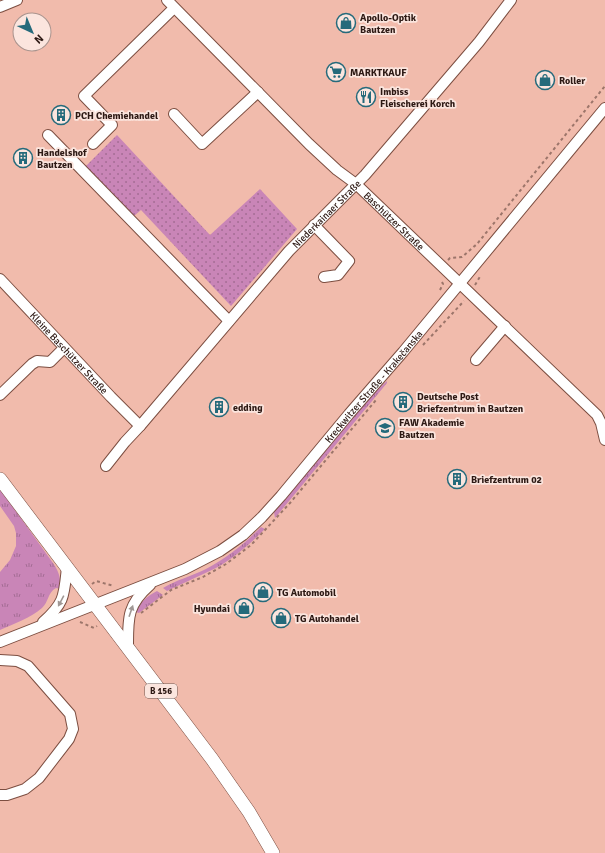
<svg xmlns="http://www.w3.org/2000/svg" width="605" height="853" viewBox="0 0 605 853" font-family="Signika,sans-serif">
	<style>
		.grass { fill: url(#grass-tufts) }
		.garden { fill: url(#garden-dots) }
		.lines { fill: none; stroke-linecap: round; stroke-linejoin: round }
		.minor-casing { stroke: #7c4e41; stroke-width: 12 }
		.major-casing { stroke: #7c4e41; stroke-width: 14 }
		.path { stroke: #9c756a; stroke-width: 2; stroke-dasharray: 3 3; stroke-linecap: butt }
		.minor { stroke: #fff; stroke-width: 10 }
		.major { stroke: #fff; stroke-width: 13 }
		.oneway { fill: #a09895 }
		.labels { text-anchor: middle; stroke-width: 3.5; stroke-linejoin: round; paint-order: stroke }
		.shield { fill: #fbe5de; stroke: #6b5651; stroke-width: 1 }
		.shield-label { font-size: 9px; font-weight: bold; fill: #2d1914 }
		.poi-label { font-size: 10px; font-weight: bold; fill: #2d1914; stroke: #fbe5de; text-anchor: start }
		.street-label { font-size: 10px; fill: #2d1914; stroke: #fbe5de }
	</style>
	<defs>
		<pattern id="grass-tufts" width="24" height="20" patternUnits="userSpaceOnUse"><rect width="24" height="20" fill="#c985b7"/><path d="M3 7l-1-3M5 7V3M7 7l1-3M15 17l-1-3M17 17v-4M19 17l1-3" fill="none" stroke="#a46c94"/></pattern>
		<pattern id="garden-dots" width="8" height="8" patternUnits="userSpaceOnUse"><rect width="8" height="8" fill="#c985b7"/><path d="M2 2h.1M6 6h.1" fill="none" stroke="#a46c94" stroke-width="1.8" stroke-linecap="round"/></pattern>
	</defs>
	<rect width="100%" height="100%" fill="#f1bbac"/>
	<!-- grass -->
	<path class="grass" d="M387,381V383L275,518L274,512L374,393Z
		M0,489L53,563C59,572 61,578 60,589L56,588C47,593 49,602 42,608C31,618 13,624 0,630V572L10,560L16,546V533L14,526L0,506Z
		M261,527L265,529C250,544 234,558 216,568C200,576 183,583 167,591L163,588C176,580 192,576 206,569C226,558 244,544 261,527Z
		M157,591L163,595L139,613L136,612C140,602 147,596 157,591Z"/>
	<!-- garden -->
	<path class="garden" d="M117,135L210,235L260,189L297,229L231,306L141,210L134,216L85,167Z"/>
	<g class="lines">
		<defs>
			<g id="minor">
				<path id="s1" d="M167,0L309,144L337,170L356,184L597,415L601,423L605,440"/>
				<path d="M0,7L17,0"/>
				<path d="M174,114L202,144L258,92"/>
				<path d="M48,135L229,321"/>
				<path d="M93,144L112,125L84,96L174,8"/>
				<path d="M314,225L349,261L338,275L324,277"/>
				<path id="s2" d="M0,279L111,397L140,426"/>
				<path d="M476,360L505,326"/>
				<path d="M0,395L32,364L37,361L50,362L64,348"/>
				<path id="s3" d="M106,466L125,442L140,426L289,251L365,175L479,42L511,0"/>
				<path d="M43,622C65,603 64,595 67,567"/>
				<path id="s4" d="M0,642L185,569L220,551L243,535L262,517L281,496L349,414L403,352L605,108"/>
				<path d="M128,647C128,618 127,605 150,585"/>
				<path d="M0,660L17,661L28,666L70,714L73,729L69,739L39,778L25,789L7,795H0"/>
			</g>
			<path id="major" d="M0,479L212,759L249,812L273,853"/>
		</defs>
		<!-- minor casing -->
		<use href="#minor" class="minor-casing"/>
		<!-- major casing -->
		<use href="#major" class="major-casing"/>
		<!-- path -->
		<path class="path" d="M448,260L450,258L462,257L477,244L605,86
			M475,285L481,275
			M440,290L443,284L442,282
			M423,345L464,301
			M92,584L96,581L114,586
			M141,613L171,590L203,577L226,564L251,545L290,503L376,400
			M80,622L94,628L97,626"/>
		<!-- minor -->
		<use href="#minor" class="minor"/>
		<!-- major -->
		<use href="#major" class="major"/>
	</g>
	<!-- one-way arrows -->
	<defs><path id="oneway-solid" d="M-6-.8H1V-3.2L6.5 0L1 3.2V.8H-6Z"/></defs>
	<g class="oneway">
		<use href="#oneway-solid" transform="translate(61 601) rotate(118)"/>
		<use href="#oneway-solid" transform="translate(131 611) rotate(-71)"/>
	</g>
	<!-- icons -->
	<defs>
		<symbol id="shop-ring" viewBox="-11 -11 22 22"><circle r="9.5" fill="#fbe5de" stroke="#256a7b" stroke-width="1.5"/><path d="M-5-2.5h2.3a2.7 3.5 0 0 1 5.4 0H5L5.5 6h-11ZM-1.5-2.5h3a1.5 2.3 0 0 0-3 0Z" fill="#256a7b"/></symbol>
		<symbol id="supermarket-ring" viewBox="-11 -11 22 22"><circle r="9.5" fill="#fbe5de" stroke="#256a7b" stroke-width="1.5"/><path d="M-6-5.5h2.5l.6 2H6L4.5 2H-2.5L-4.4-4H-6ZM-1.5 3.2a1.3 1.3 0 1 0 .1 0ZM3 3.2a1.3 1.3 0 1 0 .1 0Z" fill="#256a7b"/></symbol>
		<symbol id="restaurant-ring" viewBox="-11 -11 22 22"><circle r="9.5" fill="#fbe5de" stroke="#256a7b" stroke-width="1.5"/><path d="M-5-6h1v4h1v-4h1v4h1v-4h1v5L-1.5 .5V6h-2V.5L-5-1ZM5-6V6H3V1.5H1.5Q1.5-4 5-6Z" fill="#256a7b"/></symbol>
		<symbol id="building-ring" viewBox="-11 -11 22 22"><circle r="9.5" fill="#fbe5de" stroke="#256a7b" stroke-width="1.5"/><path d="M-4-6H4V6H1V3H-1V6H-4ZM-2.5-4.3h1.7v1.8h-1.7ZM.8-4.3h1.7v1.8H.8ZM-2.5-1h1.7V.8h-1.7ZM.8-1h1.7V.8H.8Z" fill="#256a7b"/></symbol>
		<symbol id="school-ring" viewBox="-11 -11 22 22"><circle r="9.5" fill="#fbe5de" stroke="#256a7b" stroke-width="1.5"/><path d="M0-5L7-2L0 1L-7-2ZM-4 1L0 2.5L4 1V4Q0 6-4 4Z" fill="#256a7b"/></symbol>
	</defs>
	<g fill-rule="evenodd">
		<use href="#shop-ring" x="335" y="12" width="22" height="22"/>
		<use href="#supermarket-ring" x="325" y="61" width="22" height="22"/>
		<use href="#shop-ring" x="534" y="69" width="22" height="22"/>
		<use href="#restaurant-ring" x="355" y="86" width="22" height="22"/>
		<use href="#building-ring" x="50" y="104" width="22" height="22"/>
		<use href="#building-ring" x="12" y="147" width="22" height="22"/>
		<use href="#building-ring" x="392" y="391" width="22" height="22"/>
		<use href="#building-ring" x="208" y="396" width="22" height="22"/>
		<use href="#school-ring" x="374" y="417" width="22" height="22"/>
		<use href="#building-ring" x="446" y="468" width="22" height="22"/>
		<use href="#shop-ring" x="252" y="581" width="22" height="22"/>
		<use href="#shop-ring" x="233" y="597" width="22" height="22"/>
		<use href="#shop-ring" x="270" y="607" width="22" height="22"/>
	</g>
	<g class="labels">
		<!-- shield labels -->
		<rect class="shield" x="145" y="684" width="32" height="14" rx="3"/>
		<g class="shield-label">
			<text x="161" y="694">B 156</text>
		</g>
		<!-- poi labels -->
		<g class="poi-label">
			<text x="360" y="21">Apollo-Optik<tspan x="360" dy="12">Bautzen</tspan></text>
			<text x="350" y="76">MARKTKAUF</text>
			<text x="559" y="84">Roller</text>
			<text x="380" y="95">Imbiss<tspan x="380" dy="12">Fleischerei Korch</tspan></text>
			<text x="75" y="119">PCH Chemiehandel</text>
			<text x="37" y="156">Handelshof<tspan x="37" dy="12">Bautzen</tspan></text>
			<text x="417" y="400">Deutsche Post<tspan x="417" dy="12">Briefzentrum in Bautzen</tspan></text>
			<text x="233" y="411">edding</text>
			<text x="399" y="426">FAW Akademie<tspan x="399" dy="12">Bautzen</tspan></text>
			<text x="471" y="483">Briefzentrum 02</text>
			<text x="277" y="596">TG Automobil</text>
			<text x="230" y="612" text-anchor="end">Hyundai</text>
			<text x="295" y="622">TG Autohandel</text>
		</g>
		<!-- street labels -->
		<g class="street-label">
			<text dy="4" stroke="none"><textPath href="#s3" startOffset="335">Niederkainaer Straße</textPath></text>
			<text dy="4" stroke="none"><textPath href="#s1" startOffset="317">Baschützer Straße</textPath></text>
			<text dy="4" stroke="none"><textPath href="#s2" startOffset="101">Kleine Baschützer Straße</textPath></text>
			<text dy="4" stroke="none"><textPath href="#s4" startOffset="464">Kreckwitzer Straße - Krakečanska</textPath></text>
		</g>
	</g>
	<!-- north arrow -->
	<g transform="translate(32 32) rotate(136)"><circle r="19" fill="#fbe5de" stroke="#a9938d"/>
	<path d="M0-3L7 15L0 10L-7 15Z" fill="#256a7b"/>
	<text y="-6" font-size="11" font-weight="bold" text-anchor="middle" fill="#2d1914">N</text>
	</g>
</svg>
